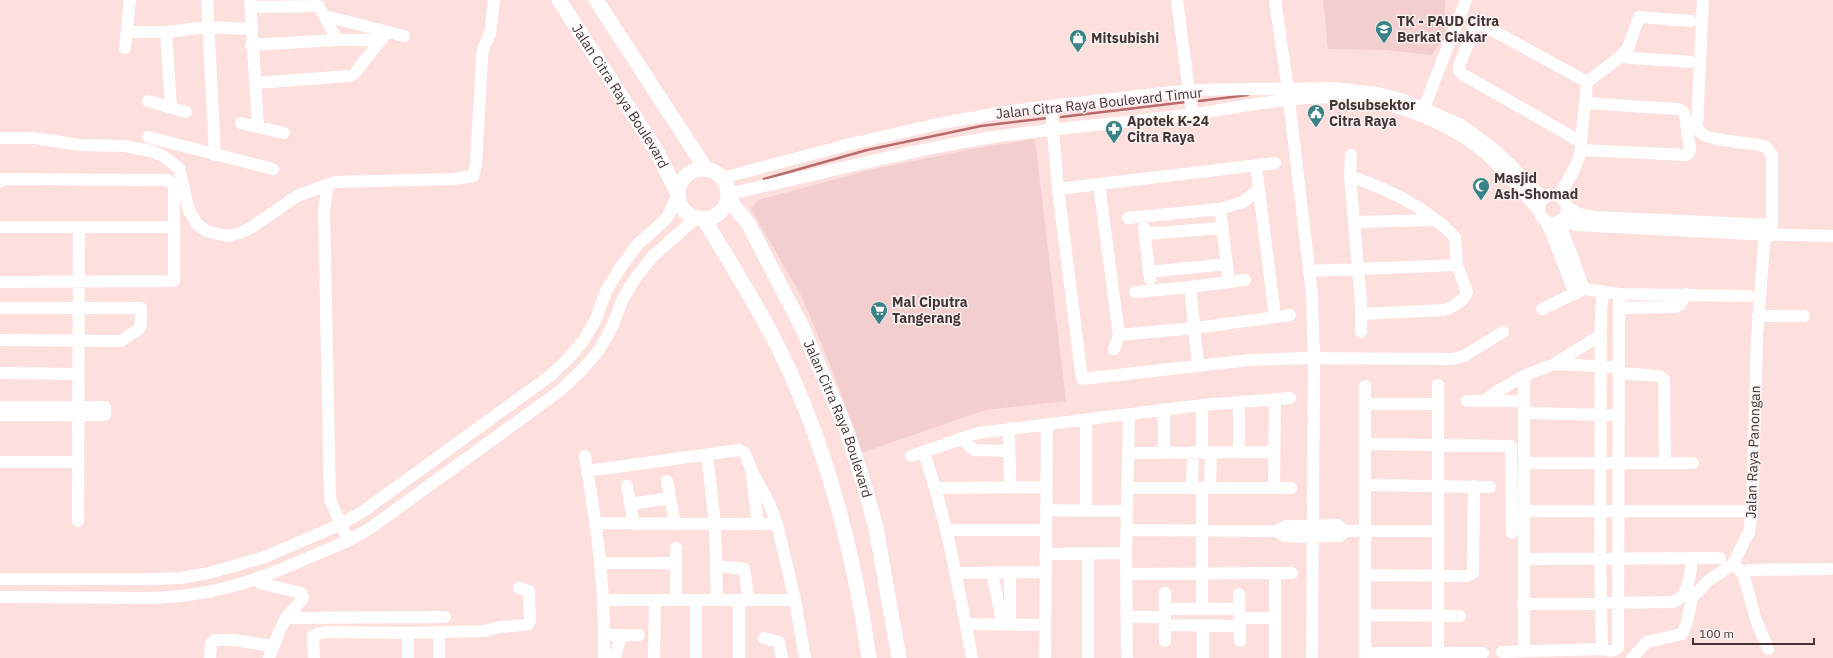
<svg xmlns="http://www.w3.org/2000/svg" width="1833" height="658" viewBox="0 0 1833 658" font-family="'IBM Plex Sans',sans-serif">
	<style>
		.built { fill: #f2cfce }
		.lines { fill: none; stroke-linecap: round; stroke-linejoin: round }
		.stream { stroke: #b96b6c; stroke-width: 2.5 }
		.minor { stroke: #fff; stroke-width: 12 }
		.major { stroke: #fff; stroke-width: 15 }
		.labels { text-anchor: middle; stroke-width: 3; stroke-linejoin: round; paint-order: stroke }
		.poi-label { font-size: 14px; font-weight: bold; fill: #443535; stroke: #faf3f2; text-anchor: start }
		.street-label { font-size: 14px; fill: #443535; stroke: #faf3f2 }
	</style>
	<rect width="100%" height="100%" fill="#fddfde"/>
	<!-- built -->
	<path class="built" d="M1323,0H1445V37L1432,55L1385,50L1328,49Z
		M1035,139L1066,401L985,410L861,453L839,387L803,299L751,209L758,200L874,169L977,148Z"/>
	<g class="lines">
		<!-- stream -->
		<path class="stream" d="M1199,101L1248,95
			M1061,117L1186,102
			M764,179L867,150L981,126L1048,118"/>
		<!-- minor -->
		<path class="minor" d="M207,0L215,155
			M250,0L258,126
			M1177,0L1192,114
			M1275,0L1288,90
			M250,7L319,6
			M322,12L337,40
			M325,16L404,36
			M127,32H166L208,27L251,29
			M166,32L171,107
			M251,45L337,40H380
			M125,48L130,0
			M1620,57L1690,62
			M255,83L350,76L354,74L387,32
			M1289,100L1312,294L1314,359L1312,658
			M148,101L186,112
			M1051,106L1058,189L1082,379L1250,360L1304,358L1452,359L1464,356L1503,332
			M1424,108L1466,0
			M241,123L284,133
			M148,137L273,169
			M0,138H34L80,145L124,146L151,151L163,156L179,168L189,211L197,224L206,231L227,236L240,233L252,227L297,196L335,182L453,179L473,176L476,164L482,57L483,49L490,34L494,0
			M1581,142L1462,74L1459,70V66L1475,26L1481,24L1587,82
			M1582,150L1686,155L1689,153L1690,149L1685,116L1683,111L1678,109L1585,103
			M1351,155L1350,176L1361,302V332
			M1256,166L1275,317
			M1350,176C1389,190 1422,205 1452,234L1455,238L1457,265L1467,292C1465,300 1452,308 1444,310L1361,314
			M722,178L854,143L947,122L1017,110L1189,90L1334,88L1377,93L1404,100L1461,125L1490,146L1511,165L1532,188L1545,198
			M0,182L3,179L168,180L172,183L174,187V281L0,282
			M1099,184L1119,335L1114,349
			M328,185L324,209L330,499L348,541
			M1058,189L1275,163
			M728,194C812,176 896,153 981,139C1049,128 1118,124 1186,115C1248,107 1312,89 1374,102C1411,109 1458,129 1486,154C1505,172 1522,192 1539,211
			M1539 209a14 14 0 1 1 28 0a14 14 0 1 1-28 0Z
			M1558,196C1567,184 1583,157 1581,142L1587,82L1620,57L1628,48L1639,17L1691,21
			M1567,207L1579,214L1594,217L1772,225
			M1220,209L1229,282
			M1128,218L1220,209L1243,202L1259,189
			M1545,220L1552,234L1575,294
			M1562,220L1575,225L1752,234L1833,236
			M1559,221L1584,289
			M1354,222L1436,220
			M0,227H174
			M1144,228L1150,279
			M1144,234L1222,228
			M1309,271L1457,265
			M1149,272L1227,264
			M1190,287L1198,365
			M1135,292L1190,287L1245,280
			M0,308H141V324L139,329L121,341L0,340
			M1619,308L1675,307L1680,305L1686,294
			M1542,309L1584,289L1619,294L1749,296
			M1758,316H1804
			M1119,335L1195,328L1290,315
			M1554,364L1619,367
			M0,373L78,374
			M1619,373L1659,376L1664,380L1665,463
			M1438,385V658
			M1486,400L1496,392L1524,376
			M1467,401H1524
			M1239,402V452
			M1365,404H1438
			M0,407H105V415H0
			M1525,413L1610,415
			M1086,420V510
			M1009,428L1010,487
			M961,438L974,450L1009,451
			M1365,444L1511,446L1512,533
			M1164,452V409
			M1202,452V405
			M924,453C947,520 959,589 972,658
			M1128,453L1274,452
			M707,455L715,524L717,600
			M585,456C596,523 606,589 604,658
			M911,456L978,433L1202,405L1290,398
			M0,462H78
			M1524,463H1693
			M587,471L739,450L745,453L752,472L769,503L777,524L795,600L805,658
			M752,476L758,524
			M667,481L675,524
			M1366,485L1490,487
			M627,486L634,524
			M936,488L1046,487
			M1127,488H1291
			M1192,488L1193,452
			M1202,488V609
			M1210,488L1211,452
			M1274,488L1275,399
			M631,504L670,498
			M1046,510L1127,511
			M1525,511H1743
			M78,521L79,227
			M595,523L777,524
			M947,530H1046
			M1127,530L1276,531L1285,536L1305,537L1340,536L1346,531H1438
			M1276,531L1286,526L1337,525L1346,531
			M676,548V600
			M1045,554L1126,553
			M1088,554V658
			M1524,559L1720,558
			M601,563H676
			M1733,564L1743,573L1756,620L1768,649
			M717,566L744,569L749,600
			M956,573L1046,572
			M992,573L1003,625
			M1275,573V658
			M1743,573L1749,570L1830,569
			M1127,574L1292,573
			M1365,575L1467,576L1473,573L1474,486
			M0,579H152L180,578L209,573L265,557L341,524L362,512L550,376L570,357L584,340L596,319L606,291L622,265L638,244L667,218L678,194
			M257,579L260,583L301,593L303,598L286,618L279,632L269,658
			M1165,593V641
			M1239,594L1240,641
			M0,597L152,598L182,596L213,591L244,583L272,573L348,541L372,527L561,390L583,369L599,350L612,327L623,298L637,276L652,257L696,218
			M604,600H795
			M696,600V658
			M739,600V658
			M1523,604L1673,602C1690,596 1690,573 1692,558
			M1165,609H1239
			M1365,615L1460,616
			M1127,617H1165
			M286,618L445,617
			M1240,618H1275
			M966,624L1045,625
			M1010,625V573
			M1165,625L1240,626
			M408,633L485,631L499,627L525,625L528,624L530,621L529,591L519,588
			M439,633V658
			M605,635H639
			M764,638L779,642L782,658
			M1602,649L1600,558L1601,312L1603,292
			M1524,651V376L1554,364L1601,335
			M1502,652L1602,649L1611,651L1618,648L1619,294
			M1365,653H1483
			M210,658L211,644L214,640H234L273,646
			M314,658L313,636L317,634L327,632L408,633V658
			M615,658L621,635
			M654,658L655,600
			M1045,658L1047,425
			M1127,658L1126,553L1129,414
			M1203,658V626
			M1365,658V386
			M1632,658L1647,642L1682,634L1687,622L1692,598L1708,581L1733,564L1749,532L1752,512L1757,338L1764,243L1772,225V155L1766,147L1760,145C1749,143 1709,140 1702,134C1700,132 1698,129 1697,126L1703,0"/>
		<!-- major -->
		<g class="major">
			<path id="s1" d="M559,0L656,150L678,194"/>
			<path d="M596,0L706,169"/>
			<circle cx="703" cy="194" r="25"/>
			<path id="s2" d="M728,198L749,225L802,327L847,431L866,491L876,528L899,658"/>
			<path d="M704,219C734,269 766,319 790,372C831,463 855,560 869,658"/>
		</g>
	</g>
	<!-- icons -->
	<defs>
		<symbol id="school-pin" viewBox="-11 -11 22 30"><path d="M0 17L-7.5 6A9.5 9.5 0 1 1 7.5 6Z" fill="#398286" stroke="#faf3f2"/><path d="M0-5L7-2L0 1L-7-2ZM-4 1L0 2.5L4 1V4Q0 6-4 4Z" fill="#fff"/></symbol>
		<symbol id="shop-pin" viewBox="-11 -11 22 30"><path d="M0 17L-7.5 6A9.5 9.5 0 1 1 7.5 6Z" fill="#398286" stroke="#faf3f2"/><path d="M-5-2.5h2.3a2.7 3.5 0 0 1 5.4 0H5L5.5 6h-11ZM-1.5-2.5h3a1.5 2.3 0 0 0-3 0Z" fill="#fff"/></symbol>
		<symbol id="civic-pin" viewBox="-11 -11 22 30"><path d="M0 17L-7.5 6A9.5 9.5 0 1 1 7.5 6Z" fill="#398286" stroke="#faf3f2"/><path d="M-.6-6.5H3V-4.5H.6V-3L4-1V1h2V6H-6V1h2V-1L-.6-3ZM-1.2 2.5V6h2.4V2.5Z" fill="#fff"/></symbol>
		<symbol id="pharmacy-pin" viewBox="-11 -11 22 30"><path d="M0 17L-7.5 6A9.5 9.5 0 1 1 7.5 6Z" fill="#398286" stroke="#faf3f2"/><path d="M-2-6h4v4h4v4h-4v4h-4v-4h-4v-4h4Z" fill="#fff"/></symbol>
		<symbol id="mosque-pin" viewBox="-11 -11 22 30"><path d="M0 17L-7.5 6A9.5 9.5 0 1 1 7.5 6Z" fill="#398286" stroke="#faf3f2"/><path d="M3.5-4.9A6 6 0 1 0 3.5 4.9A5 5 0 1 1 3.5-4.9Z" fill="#fff"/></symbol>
		<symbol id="supermarket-pin" viewBox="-11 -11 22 30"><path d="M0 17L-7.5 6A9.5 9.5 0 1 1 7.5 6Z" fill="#398286" stroke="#faf3f2"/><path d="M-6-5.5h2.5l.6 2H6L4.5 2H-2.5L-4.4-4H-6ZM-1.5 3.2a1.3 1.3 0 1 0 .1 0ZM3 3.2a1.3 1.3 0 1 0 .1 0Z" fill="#fff"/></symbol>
	</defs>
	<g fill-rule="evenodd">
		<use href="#school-pin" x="1374" y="19" width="20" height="27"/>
		<use href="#shop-pin" x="1068" y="28" width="20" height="27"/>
		<use href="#civic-pin" x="1306" y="103" width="20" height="27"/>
		<use href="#pharmacy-pin" x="1104" y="119" width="20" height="27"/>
		<use href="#mosque-pin" x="1471" y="176" width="20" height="27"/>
		<use href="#supermarket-pin" x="869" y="300" width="20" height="27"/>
	</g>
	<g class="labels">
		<!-- poi labels -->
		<g class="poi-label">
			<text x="1397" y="26">TK - PAUD Citra<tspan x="1397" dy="16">Berkat Ciakar</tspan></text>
			<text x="1091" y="43">Mitsubishi</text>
			<text x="1329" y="110">Polsubsektor<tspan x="1329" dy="16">Citra Raya</tspan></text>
			<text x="1127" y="126">Apotek K-24<tspan x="1127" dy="16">Citra Raya</tspan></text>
			<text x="1494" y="183">Masjid<tspan x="1494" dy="16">Ash-Shomad</tspan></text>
			<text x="892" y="307">Mal Ciputra<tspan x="892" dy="16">Tangerang</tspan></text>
		</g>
		<!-- street labels -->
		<g class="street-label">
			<text dy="5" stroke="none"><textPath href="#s1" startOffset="114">Jalan Citra Raya Boulevard</textPath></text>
			<text transform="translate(1099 103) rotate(-6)" y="5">Jalan Citra Raya Boulevard Timur</text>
			<text dy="5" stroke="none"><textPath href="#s2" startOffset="248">Jalan Citra Raya Boulevard</textPath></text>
			<text transform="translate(1753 452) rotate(-88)" y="5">Jalan Raya Panongan</text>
		</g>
	</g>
	<!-- scale -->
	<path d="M1693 638v6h121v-6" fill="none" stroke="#443535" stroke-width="2"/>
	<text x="1699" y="638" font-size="12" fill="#443535" stroke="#faf3f2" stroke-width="3" paint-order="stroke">100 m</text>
</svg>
